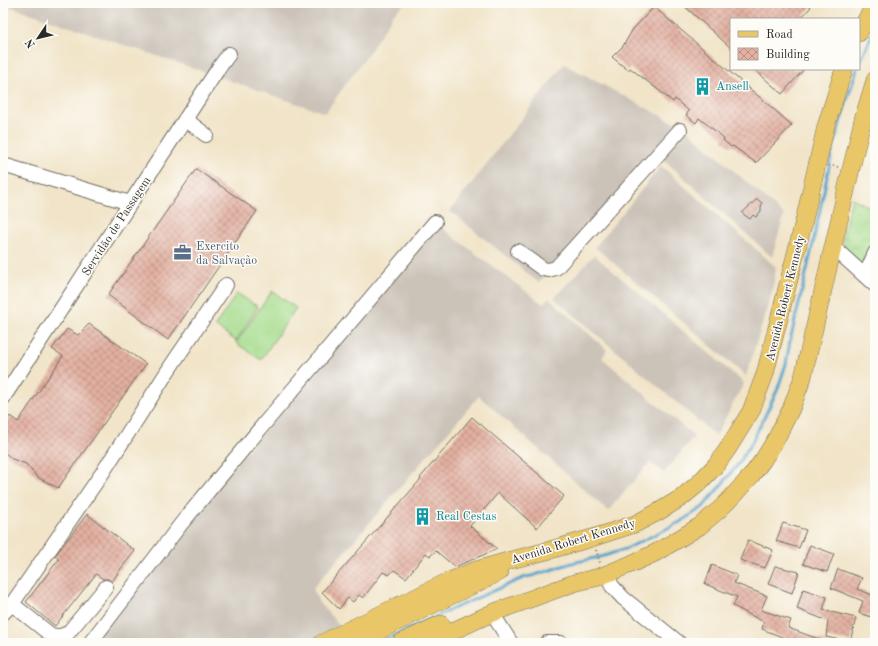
<svg xmlns="http://www.w3.org/2000/svg" width="878" height="646" viewBox="0 0 878 646" font-family="'Old Standard TT',serif">
	<style>
		.industrial { fill: #cbc2b8 }
		.grass { fill: #a6dc8d; stroke: #68845c }
		.park { fill: url(#park-crowns); stroke: #68845c }
		.lines { fill: none; stroke-linecap: round; stroke-linejoin: round }
		.stream { stroke: #54a3ce; stroke-width: 3 }
		.building { fill: url(#building-cross-hatch) }
		.minor-casing { stroke: #706c62; stroke-width: 16 }
		.major-casing { stroke: #706c62; stroke-width: 18 }
		.path { stroke: #706c62; stroke-width: 2; stroke-dasharray: 1 3; stroke-linecap: butt }
		.minor { stroke: #fff; stroke-width: 14 }
		.major { stroke: #e9c769; stroke-width: 17 }
		.labels { text-anchor: middle; stroke-width: 3; stroke-linejoin: round; paint-order: stroke }
		.culture-label { font-size: 12px; fill: #0d838f; stroke: #fdfcf7; text-anchor: start }
		.street-label { font-size: 12px; fill: #2b2b2b; stroke: #fdfcf7 }
		.service-label { font-size: 12px; fill: #4e5e75; stroke: #fdfcf7; text-anchor: start }
	</style>
	<defs>
		<pattern id="park-crowns" width="20" height="18" patternUnits="userSpaceOnUse"><rect width="20" height="18" fill="#a6dc8d"/><path d="M2 6a3 3 0 1 1 6 0M12 15a3 3 0 1 1 6 0" fill="none" stroke="#8fbd7a"/></pattern>
		<pattern id="building-cross-hatch" width="8" height="8" patternUnits="userSpaceOnUse"><rect width="8" height="8" fill="#e3b0a1"/><path d="M0 0l8 8M0 8l8-8" fill="none" stroke="#b88f83"/></pattern>
	</defs>
	<rect width="100%" height="100%" fill="#fdfcf7"/>
	<filter id="ink" filterUnits="userSpaceOnUse"><feTurbulence type="fractalNoise" baseFrequency=".025" numOctaves="2"/><feDisplacementMap in="SourceGraphic" scale="8" xChannelSelector="R" yChannelSelector="G"/><feConvolveMatrix kernelMatrix="1 2 1 2 8 2 1 2 1" color-interpolation-filters="sRGB"/></filter>
	<filter id="wash" filterUnits="userSpaceOnUse"><feTurbulence type="fractalNoise" baseFrequency=".012" numOctaves="4" result="noise"/><feDisplacementMap in="SourceGraphic" scale="16" xChannelSelector="R" yChannelSelector="G"/><feGaussianBlur stdDeviation="0.9" result="paint"/><feColorMatrix in="noise" values="0 0 0 0 0 0 0 0 0 0 0 0 0 0 0 0 0 1.4 0 .05"/><feComposite in="paint" operator="in"/></filter>
	<g filter="url(#wash)">
		<rect width="100%" height="100%" fill="#f1e4c8"/>
		<!-- industrial -->
		<path class="industrial" d="M3,3H406L394,13L372,48L325,113L3,4Z
			M564,64L686,129L784,215L772,257L654,151L539,283L450,211Z
			M661,166L776,267L772,292L746,376L595,247Z
			M439,226L543,304L549,298L607,350L602,358L694,436L664,473L650,462L608,511L479,396L313,588L319,603L340,626L305,643H83Z
			M594,255L744,383L716,436L554,298Z"/>
		<!-- grass -->
		<path class="grass" d="M272,291L296,308L261,360L236,343Z
			M237,293L258,307L236,341L215,326Z"/>
		<!-- park -->
		<path class="park" d="M852,198L875,210V246L870,257L863,268C858,264 849,259 846,254C838,243 849,211 852,198Z"/>
		<g class="lines">
			<!-- stream -->
			<path class="stream" d="M859,65L875,27
				M377,643C426,621 474,599 523,578L535,575L572,563L604,556L626,549L680,522L703,507L740,462L744,454L752,442L777,391L786,364L790,341L811,253L833,148L847,100L857,69"/>
		</g>
		<g id="blocks">
			<!-- building -->
			<path class="building" d="M681,3H806L811,7L800,19H731V48Z
				M654,7L792,125L756,163L733,146L731,147L723,140L724,138L699,118L696,123L686,115L689,111L675,99L673,102L661,92L630,68L628,70L612,57L623,46L633,29Z
				M754,69H804L782,94Z
				M196,169L257,211L168,340L108,295Z
				M757,199L762,203L761,207V211L756,217L753,215L750,219L742,213Z
				M89,324L146,364L58,488L37,477L26,464L12,459L3,451V427L10,416L18,422L63,356L52,349L67,329L78,335Z
				M472,417L564,496L537,528L498,493L470,526L497,549L455,567L436,551L430,556L426,553L406,578L394,570L389,575L383,572L363,598L359,595L353,602L348,598L339,609L322,592L421,479L420,478Z
				M87,514L135,551L119,571L112,582L108,579H103L96,574L55,626L26,602L59,559L55,556Z
				M783,523L806,530L799,548L776,541Z
				M748,540L773,550L765,568L740,560Z
				M810,545L834,554L827,572L803,564Z
				M712,565L737,575L734,583L767,596L761,610L791,620L788,628L827,642L826,643H797L762,629L764,622L733,606L737,597L705,584Z
				M775,566L799,572L792,593L768,584Z
				M838,569L862,578L857,589L875,596V618L859,613L863,601L831,588Z
				M803,589L827,597L823,610L856,618L850,642L826,637L828,621L797,609Z"/>
		</g>
	</g>
	<g filter="url(#ink)">
		<use href="#blocks" fill-opacity="0" stroke="#706c62" stroke-width="1"/>
		<g class="lines">
			<defs>
				<path id="minor" d="M185,119L206,135
					M3,165L130,203
					M833,247L875,285
					M518,251L543,269L548,270L556,268L680,130
					M865,276L875,253
					M3,398L218,69L229,54
					M609,573L610,582L612,586L623,598L679,643
					M12,604L51,635C58,637 62,636 68,633L106,587
					M3,613L12,604L103,472L171,366L226,285
					M492,613L511,643
					M90,643L181,524L269,418L435,222
					M547,643H561"/>
				<path id="major" d="M859,33L864,23L875,5
					M322,643L447,582L473,571L511,560L543,552L592,538L635,524L658,512L681,498L699,483L716,465L727,450L751,411L765,374L803,225L826,126L844,69
					M354,643L500,572
					M400,643L441,624
					M427,643L492,613L574,583L599,577L631,564L655,553L672,543L700,526L720,509L730,499L751,476L763,460L776,439L791,409L803,377L851,169L863,119L875,80"/>
			</defs>
			<!-- minor casing -->
			<use href="#minor" class="minor-casing"/>
			<!-- major casing -->
			<use href="#major" class="major-casing"/>
			<!-- path -->
			<path class="path" d="M829,165L838,167
				M596,550L600,563"/>
			<!-- minor -->
			<use href="#minor" class="minor"/>
			<!-- major -->
			<use href="#major" class="major"/>
		</g>
	</g>
	<!-- icons -->
	<defs>
		<symbol id="building-bare" viewBox="-9 -9 18 18"><path d="M-4-6H4V6H1V3H-1V6H-4ZM-2.5-4.3h1.7v1.8h-1.7ZM.8-4.3h1.7v1.8H.8ZM-2.5-1h1.7V.8h-1.7ZM.8-1h1.7V.8H.8Z" fill="#0f9aa8" stroke="#fdfcf7" stroke-width="2.5" paint-order="stroke"/></symbol>
		<symbol id="office-bare" viewBox="-9 -9 18 18"><path d="M-6-3h4V-5.5h4V-3h4V5H-6ZM-1-4.5V-3h2v-1.5ZM-6 0V1H6V0Z" fill="#5c6f8a" stroke="#fdfcf7" stroke-width="2.5" paint-order="stroke"/></symbol>
	</defs>
	<g fill-rule="evenodd">
		<use href="#building-bare" x="690" y="74" width="25" height="25"/>
		<use href="#office-bare" x="170" y="240" width="25" height="25"/>
		<use href="#building-bare" x="410" y="504" width="25" height="25"/>
	</g>
	<g class="labels">
		<!-- culture labels -->
		<g class="culture-label">
			<text x="716" y="90">Ansell</text>
			<text x="436" y="520">Real Cestas</text>
		</g>
		<!-- street labels -->
		<g class="street-label">
			<text transform="translate(116 226) rotate(-57)" y="4">Servidão de Passagem</text>
			<text transform="translate(785 298) rotate(-76)" y="4">Avenida Robert Kennedy</text>
			<text transform="translate(573 541) rotate(-17)" y="4">Avenida Robert Kennedy</text>
		</g>
		<!-- service labels -->
		<g class="service-label">
			<text x="196" y="250">Exercito<tspan x="196" dy="14">da Salvação</tspan></text>
		</g>
	</g>
	<!-- margin -->
	<rect width="878" height="646" fill="none" stroke="#fdfcf7" stroke-width="16"/>
	<!-- legend -->
	<rect x="730" y="18" width="130" height="52" fill="#fdfcf7" stroke="#a9a8a5"/>
	<rect x="738" y="31" width="20" height="6" fill="#e9c769" stroke="#a9a8a5"/>
	<text x="766" y="38" font-size="12" fill="#2b2b2b">Road</text>
	<rect x="738" y="48" width="20" height="12" fill="url(#building-cross-hatch)" stroke="#a9a8a5"/>
	<text x="766" y="58" font-size="12" fill="#2b2b2b">Building</text>
	<!-- north arrow -->
	<g transform="translate(38 38) rotate(235)" stroke="#fdfcf7" stroke-width="3" paint-order="stroke">
	<path d="M0-3L7 15L0 10L-7 15Z" fill="#2b2b2b"/>
	<text y="-6" font-size="11" font-weight="bold" text-anchor="middle" fill="#2b2b2b">N</text>
	</g>
</svg>
